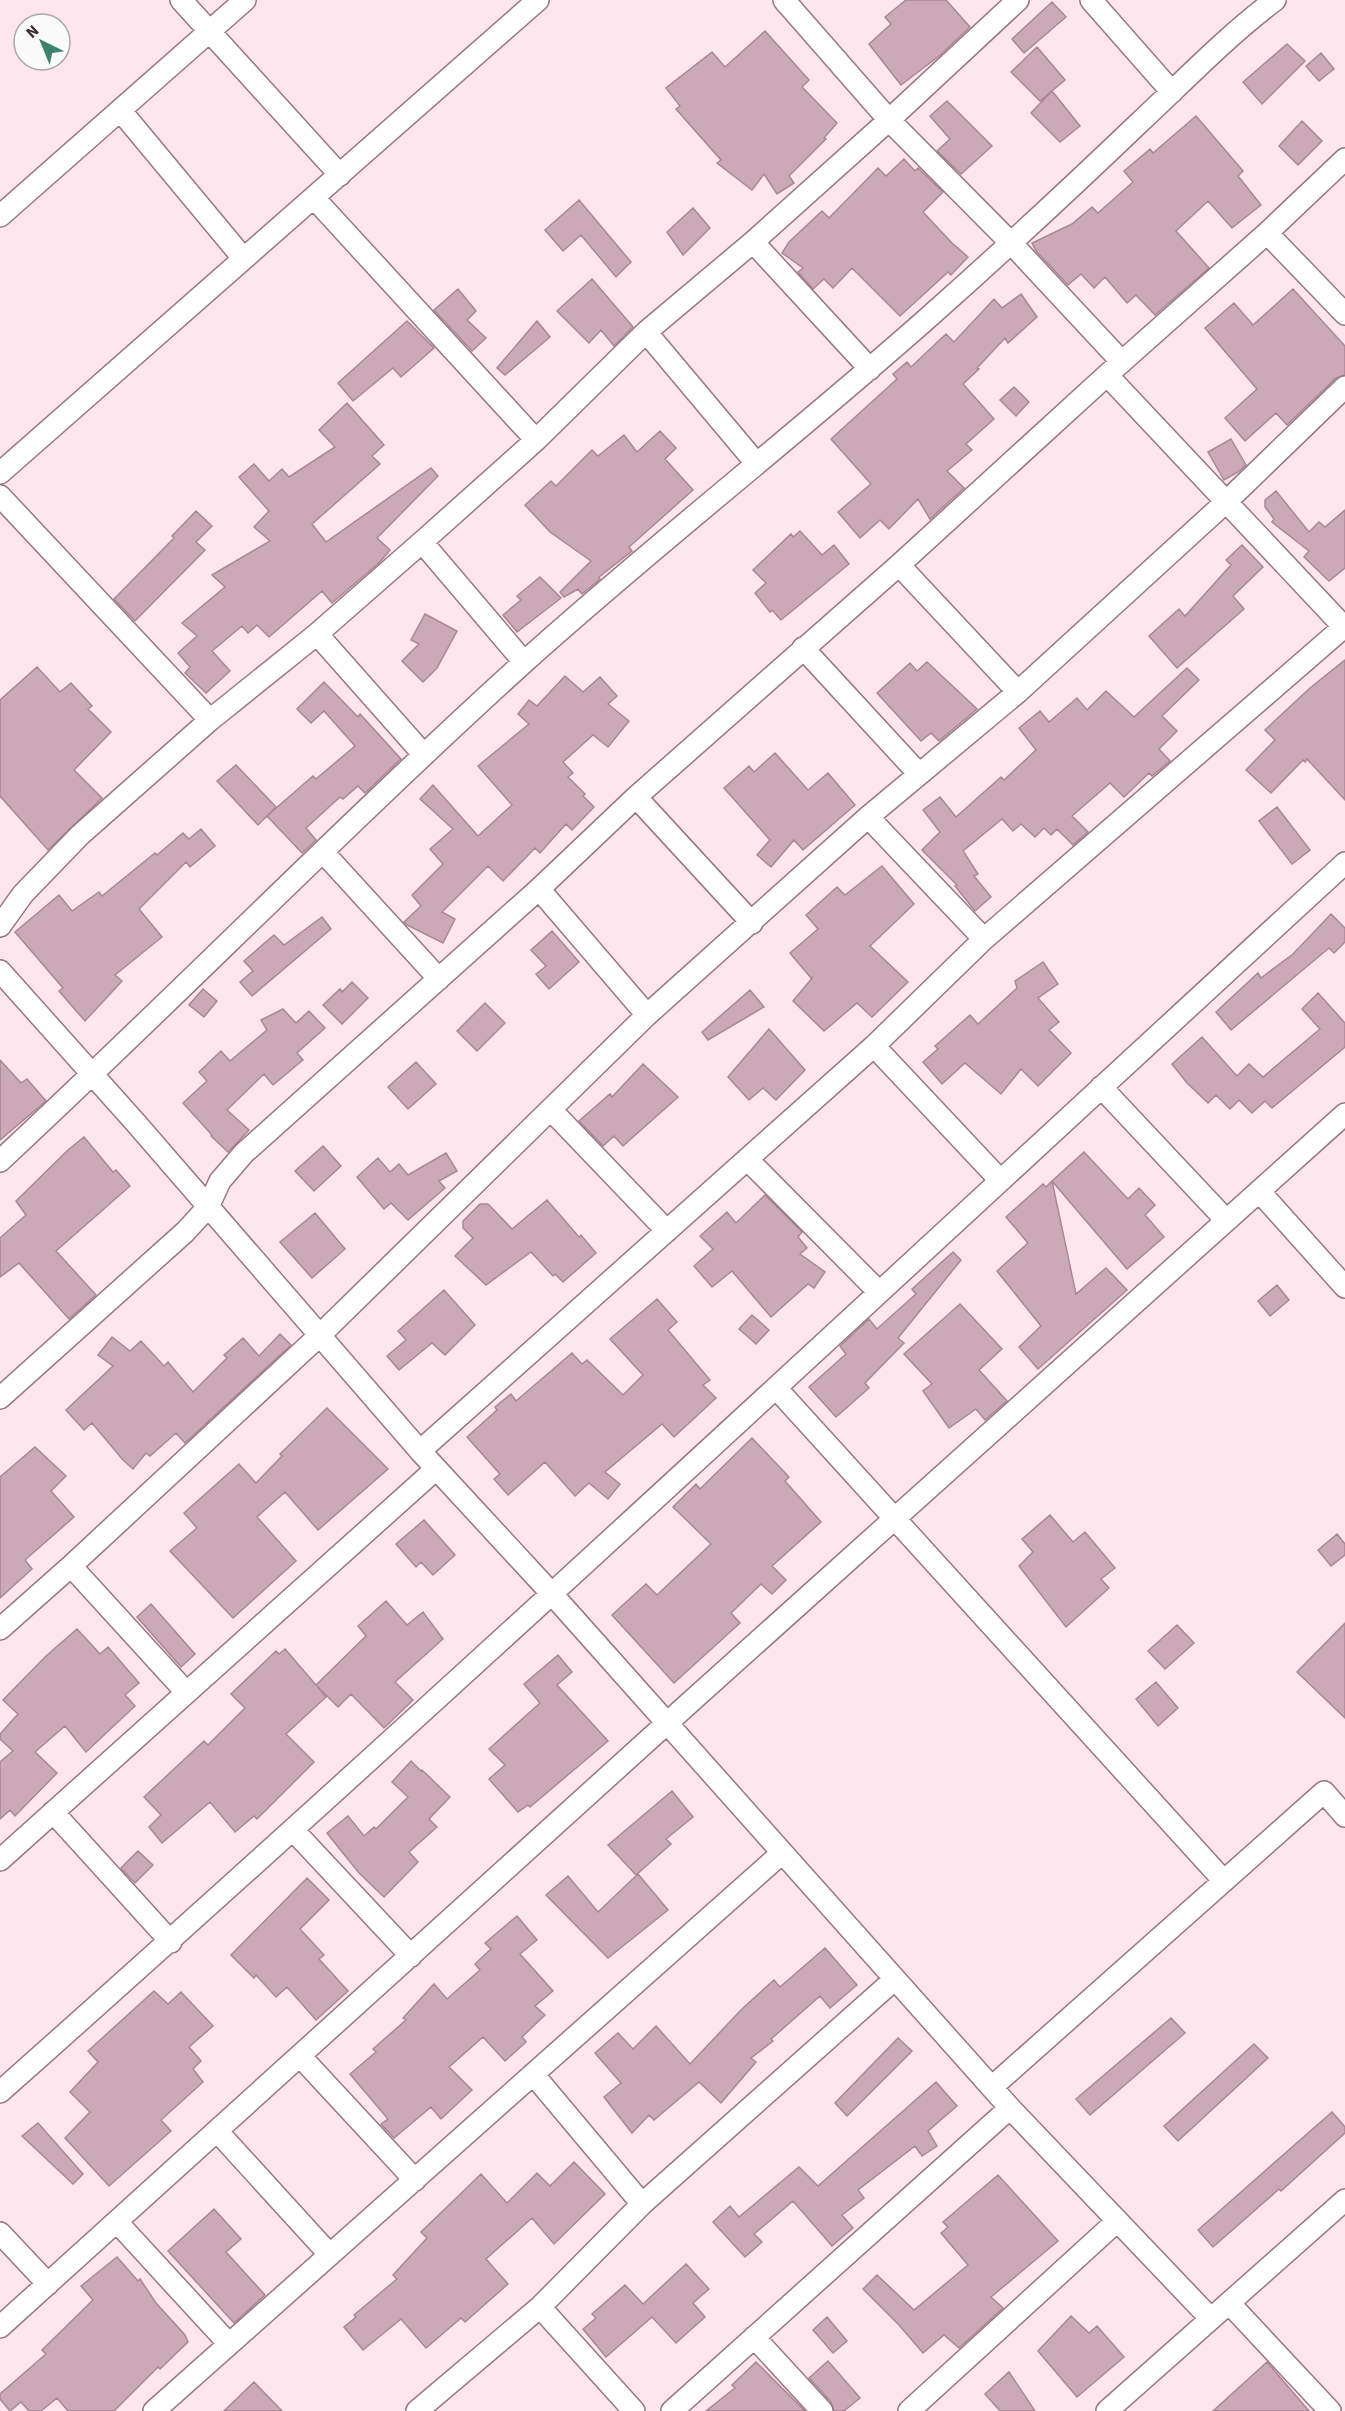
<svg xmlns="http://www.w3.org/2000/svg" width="1345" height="2411" viewBox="0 0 1345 2411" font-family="'Source Sans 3',sans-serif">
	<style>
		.building { fill: #cca9b6; stroke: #a98794; stroke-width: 1.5 }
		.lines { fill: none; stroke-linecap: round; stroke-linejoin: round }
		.minor-casing { stroke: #987784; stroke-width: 24 }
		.minor { stroke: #fff; stroke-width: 21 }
	</style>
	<rect width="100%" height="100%" fill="#fde6ee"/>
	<!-- building -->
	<path class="building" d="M906,0H946L970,27L939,56L901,85L869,44L891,24L885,17Z
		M1052,2L1066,17L1024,53L1012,39Z
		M765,31L809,80L802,87L837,123L824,138L826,139L789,176L794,183L777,194L764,174L752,190L717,163L721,160L676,109L680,106L666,88L712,52L725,67Z
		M1287,44L1305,61L1262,104L1243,82Z
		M1037,47L1065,80L1040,101L1011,72Z
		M1321,53L1334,69L1319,81L1306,66Z
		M1052,91L1080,126L1060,142L1031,113Z
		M947,101L992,146L961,174L937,151L950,139L930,116Z
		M1196,116L1243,171L1238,176L1261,205L1232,228L1208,201L1176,231L1209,268L1155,315L1136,295L1127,303L1105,277L1094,288L1081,274L1068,285L1036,251L1032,243L1072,224L1092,207L1098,213L1133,182L1124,171L1150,149L1153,153Z
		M1302,121L1322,141L1298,165L1279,146Z
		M904,159L915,171L918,168L943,192L923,212L952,243L968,257L951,275L948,272L900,316L852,268L833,288L824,279L813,289L798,272L803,268L782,253L789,242L822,211L829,218L878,168L886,176Z
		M579,200L631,262L616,277L581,235L563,251L545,230Z
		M693,208L710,228L683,255L667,232Z
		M592,279L633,327L614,346L601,330L589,343L557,311Z
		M458,289L476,311L467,320L486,338L472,351L434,310Z
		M1293,289L1345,346V375L1336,378L1287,425L1276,413L1245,441L1225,418L1257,389L1205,328L1234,303L1253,325Z
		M1021,294L1037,317L1008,343L1005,338L977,368L979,369L963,384L994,419L966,444L972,450L947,471L964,488L930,519L918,499L889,529L880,520L860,538L838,512L871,484L831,439L897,379L893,374L907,362L911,367L946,334L954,342L994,299L1002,308Z
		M407,321L434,348L401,377L393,368L353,401L338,383Z
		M537,321L550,337L505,375L497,368Z
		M1014,387L1029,402L1016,416L1000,400Z
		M347,403L384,445L372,456L380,464L312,524L326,542L431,468L438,476L377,538L390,550L380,562L332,603L322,591L269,637L257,625L248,633L242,626L212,651L230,671L206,693L185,673L190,667L178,653L197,636L182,623L225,587L212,575L270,541L254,527L269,511L239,477L254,464L269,481L282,469L289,477L335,447L319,430Z
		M660,431L676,448L665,459L693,490L629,547L632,551L599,577L600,579L582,594L578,589L564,597L560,592L591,561L550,532L525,505L551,481L556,486L592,450L598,456L624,435L637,452Z
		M1231,439L1246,465L1238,472L1224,480L1208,452Z
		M1276,491L1309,532L1319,522L1325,527L1345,510V568L1329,581L1304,557L1309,551L1272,522L1274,519L1265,507V500Z
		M196,511L212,526L196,542L205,550L135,621L114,599L174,538L172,536Z
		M800,531L822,555L834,545L849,564L781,620L772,610L770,612L755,593L766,583L753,570L791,534L793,537Z
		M1242,545L1263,567L1233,596L1244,609L1177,668L1149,636L1179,609L1185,616L1231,565L1226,560Z
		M540,577L561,598L517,632L503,615L521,600L517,596Z
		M425,614L457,631L437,668L423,682L402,661L419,644L411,640Z
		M1345,660V800L1307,759L1305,762L1303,760L1271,793L1246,770L1275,740L1265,730L1310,688Z
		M927,662L977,709L939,741L931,733L921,741L877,693L910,663L917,671Z
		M37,667L60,692L71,683L92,706L88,709L111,732L74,770L102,798L48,850L0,796V700Z
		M1187,668L1199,680L1162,716L1177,731L1159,749L1170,761L1152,776L1149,773L1124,797L1110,783L1072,816L1088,832L1073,845L1057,829L1051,835L1044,828L1035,837L1021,824L1013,831L1002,819L963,851L978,874L974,876L991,897L975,911L955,886L957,885L922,850L940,832L923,810L940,797L956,817L1001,777L1004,780L1036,750L1019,728L1040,711L1049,722L1077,698L1087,710L1106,691L1134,717Z
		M565,676L583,692L600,677L617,696L608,704L629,721L608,747L593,735L563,762L573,773L568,777L585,794L583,796L594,807L572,830L566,824L540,853L535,848L503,881L488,866L442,912L455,919L443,943L407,925L404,922L421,906L412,895L443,864L430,849L453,829L420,799L433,785L478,836L512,805L478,766L529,724L518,714L529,700L537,706Z
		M324,682L358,717L360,714L401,759L365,793L358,786L343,799L340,797L306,828L316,840L302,853L267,816L313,776L316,779L355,746L324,711L311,723L297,709Z
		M775,753L808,790L828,773L855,805L803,850L794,840L771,867L757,855L770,840L724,788L749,766L754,772Z
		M236,765L276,807L258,825L217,781Z
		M1277,807L1310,850L1292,864L1259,821Z
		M201,829L215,846L190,867L186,862L139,909L162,937L115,975L122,981L85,1021L59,991L63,988L15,932L59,895L72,911L99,892L102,896L155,853L157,855L183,833L189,839Z
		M882,866L914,904L870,946L908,982L872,1017L857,1003L824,1031L793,1001L813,977L811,978L790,953L818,929L806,915L837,887L845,895Z
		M1331,914L1345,928V942L1334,953L1329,948L1231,1030L1216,1012L1258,973L1261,978L1293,954Z
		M322,917L331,929L252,996L240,982L253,971L244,961L274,935L284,945Z
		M552,931L579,962L549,989L536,974L546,966L531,950Z
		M1043,962L1058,984L1038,998L1059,1022L1049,1030L1071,1053L1038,1086L1021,1069L1001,1094L965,1063L942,1084L923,1062L938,1049L935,1046L970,1015L978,1024L1017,988L1015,981Z
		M352,982L368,998L342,1024L323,1005L340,989L342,992Z
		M203,989L217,1001L204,1017L189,1005Z
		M750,990L764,1007L708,1040L702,1032Z
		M1318,993L1345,1023V1047L1272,1108L1265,1101L1252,1113L1239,1100L1230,1109L1216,1095L1208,1103L1187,1083L1172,1064L1202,1037L1237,1076L1249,1064L1263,1077L1320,1029L1302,1009Z
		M485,1003L505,1023L477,1051L457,1031Z
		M283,1009L296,1023L309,1011L325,1028L297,1053L303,1060L273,1085L264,1074L227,1110L249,1130L228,1152L211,1136L212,1135L183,1103L207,1081L199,1072L221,1051L230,1061L267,1030L261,1020Z
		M769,1029L805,1070L776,1100L763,1088L749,1100L728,1077Z
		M0,1060L21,1083L27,1079L46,1101L0,1140Z
		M416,1062L436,1084L408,1109L388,1087Z
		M643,1064L678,1097L623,1146L614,1136L603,1146L579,1121L610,1094L612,1097Z
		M84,1137L113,1172L116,1170L130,1186L56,1251L96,1295L69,1319L19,1263L0,1277V1238L26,1215L16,1201L68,1150Z
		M323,1146L341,1166L314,1191L295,1171Z
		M1084,1152L1128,1199L1139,1188L1155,1205L1145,1215L1164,1237L1127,1269L1052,1181Z
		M446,1153L457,1171L439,1181L445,1188L408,1220L391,1203L384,1209L357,1177L378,1158L390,1172L399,1164L408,1175Z
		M1052,1181L1076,1294L1106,1268L1127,1290L1038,1369L1019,1347L1041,1326L997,1271L1028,1243L1006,1217L1043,1184L1046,1187Z
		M765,1195L802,1232L798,1237L807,1248L800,1254L825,1272L814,1288L808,1284L771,1317L732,1271L712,1287L694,1266L713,1249L700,1236L727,1212L736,1223Z
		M547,1200L579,1237L581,1235L596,1253L563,1282L555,1274L553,1276L531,1252L486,1285L455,1256L473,1238L463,1228V1221L480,1204H488L512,1229Z
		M315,1213L345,1249L312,1278L280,1242Z
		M953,1252L961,1260L898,1338L904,1343L865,1383L869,1388L836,1417L809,1387L846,1354L840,1346L869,1319L877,1329L916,1294L912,1289Z
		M1277,1285L1289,1300L1270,1316L1258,1301Z
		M444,1290L475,1325L445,1355L432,1343L399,1370L387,1356L406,1340L398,1331Z
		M657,1299L677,1322L668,1330L710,1380L703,1385L716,1398L674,1437L662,1424L605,1472L620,1484L608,1499L589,1483L575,1496L545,1462L508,1495L494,1479L500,1474L467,1437L497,1410L495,1407L511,1394L516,1401L572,1353L582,1364L587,1360L623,1395L643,1375L610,1339Z
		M960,1304L1002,1349L979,1370L1007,1401L985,1420L976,1409L949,1428L923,1391L932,1384L904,1354Z
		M752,1315L769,1330L756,1344L739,1329Z
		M280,1334L291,1345L185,1443L176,1433L150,1456L146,1453L133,1469L123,1460L92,1423L84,1430L66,1410L113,1366L98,1355L112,1337L130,1351L141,1341L164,1366L168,1362L193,1392L227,1358L224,1355L243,1338L259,1356Z
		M327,1408L388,1469L318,1530L285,1492L257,1517L296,1561L233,1618L170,1551L197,1528L184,1513L239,1464L256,1483L282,1456L280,1454Z
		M752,1438L789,1477L785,1481L821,1522L772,1566L786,1580L772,1594L761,1584L731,1613L740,1623L674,1683L612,1615L646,1584L657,1595L711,1544L673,1507L696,1484L700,1489Z
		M35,1447L66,1476L51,1491L74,1517L25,1560L32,1569L0,1598V1477Z
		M1050,1515L1073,1542L1085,1532L1115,1568L1101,1579L1109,1588L1066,1627L1019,1566L1033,1552L1022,1539Z
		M424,1520L455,1555L433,1575L421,1562L416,1567L396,1544Z
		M1337,1534L1345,1544V1555L1331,1566L1318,1550Z
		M386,1601L407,1625L423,1612L443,1639L395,1682L413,1700L384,1728L351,1694L338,1707L317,1686L326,1697L286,1734L314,1762L257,1819L254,1816L235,1832L210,1802L162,1843L149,1827L161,1815L144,1797L204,1741L208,1745L245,1708L231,1694L276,1651L279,1654L285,1649L316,1685L366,1636L358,1626Z
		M151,1604L195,1654L181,1667L137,1617Z
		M1345,1623V1718L1297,1672Z
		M1177,1625L1194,1643L1165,1669L1148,1651Z
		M77,1629L100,1654L108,1647L139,1683L125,1695L135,1706L86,1752L65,1726L35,1752L57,1773L15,1816L10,1810L0,1819V1762L13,1751L0,1739V1734L18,1714L3,1700L46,1656Z
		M558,1655L572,1672L557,1685L608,1741L530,1807L528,1805L518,1812L489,1779L505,1765L489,1749L540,1703L524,1684Z
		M1156,1682L1178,1708L1158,1726L1136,1699Z
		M411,1761L421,1771L422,1770L450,1797L429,1819L437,1827L409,1852L418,1862L384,1897L359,1873L327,1833L348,1816L364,1836L374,1827L376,1829L408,1797L392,1782Z
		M672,1791L693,1817L666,1839L671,1844L636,1875L608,1845Z
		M138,1851L153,1865L135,1883L121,1868Z
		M638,1874L668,1910L608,1958L546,1895L568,1876L598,1912Z
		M307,1878L329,1900L300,1929L324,1955L319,1959L348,1991L316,2020L287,1987L276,1997L256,1975L254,1978L231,1955Z
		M517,1916L537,1940L520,1954L553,1991L535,2006L545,2015L522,2037L526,2042L505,2061L483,2037L449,2067L472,2090L441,2119L431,2107L394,2138L381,2124L388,2119L350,2074L376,2052L373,2049L406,2020L403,2018L434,1984L447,1999L480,1970L475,1964L491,1949L485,1943Z
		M825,1948L857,1985L830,2008L820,1996L771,2039L773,2041L751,2058L756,2062L721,2103L699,2082L654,2120L649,2115L632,2133L604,2097L621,2083L595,2053L618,2033L633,2049L656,2026L690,2064L742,2009L774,1980L780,1987Z
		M154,1991L168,2004L181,1992L213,2026L189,2047L201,2061L193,2069L203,2082L161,2120L171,2131L109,2186L65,2138L90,2112L70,2092L98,2062L88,2051Z
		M1171,2018L1185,2033L1090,2115L1076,2099Z
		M898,2038L912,2051L847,2116L835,2103Z
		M1254,2044L1268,2058L1178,2141L1164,2126Z
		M936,2082L957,2106L928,2131L937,2146L922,2156L915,2146L858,2190L864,2198L842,2215L853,2228L832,2246L793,2201L754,2234L762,2242L745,2257L713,2222L730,2206L739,2217L799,2167L818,2186Z
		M1332,2112L1345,2127V2133L1281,2191L1279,2189L1213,2247L1198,2230Z
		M38,2123L83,2174L73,2184L22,2136Z
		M574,2162L605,2194L554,2244L532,2218L486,2259L508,2284L465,2322L461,2318L426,2348L401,2319L363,2350L344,2327L356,2317L354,2315L397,2279L393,2275L427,2238L421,2232L481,2174L507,2203L537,2173L550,2186Z
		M998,2175L1058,2241L991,2297L1003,2308L959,2348L944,2335L923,2353L899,2325L863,2289L877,2275L914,2310L968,2265L941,2233L948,2227L943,2222Z
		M214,2209L241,2239L226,2252L265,2295L234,2323L168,2251Z
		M117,2257L138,2281L140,2279L156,2303L185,2335L188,2342L160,2369L158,2367L114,2411H68L57,2398L41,2411H29L21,2402L10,2411L0,2399V2394L46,2354L42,2350L93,2300L81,2286Z
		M686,2264L709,2289L693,2303L705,2317L676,2343L652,2317L606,2357L583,2329L596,2318L592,2314L625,2285L643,2304Z
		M1071,2316L1089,2333L1097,2326L1124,2357L1077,2397L1038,2351Z
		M827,2317L847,2341L833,2353L813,2330Z
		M828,2361L860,2398L844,2411H834L831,2402L809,2378Z
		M756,2362L805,2411H706L735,2388L732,2385Z
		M1267,2362L1309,2411H1213Z
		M1009,2372L1035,2411H1000L985,2394Z
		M254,2382L282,2411H224Z"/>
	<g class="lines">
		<defs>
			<path id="minor" d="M181,0L340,175
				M784,0L889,120L1012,244L1122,362
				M1091,0L1172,92
				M120,110L243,258
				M314,198L536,440
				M0,216L245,0
				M1267,233L1345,314
				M753,242L870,369
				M646,332L756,463
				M1107,375L1344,627
				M0,473L538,0
				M0,496L210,720
				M422,542L524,662
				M899,565L1018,692
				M317,634L424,755
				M803,648L919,774
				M636,797L752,923
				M868,817L984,939
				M323,852L439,979
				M539,889L647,1015
				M0,926L23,894L80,835L210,720L317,634L422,542L536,440L646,332L753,242L889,120L1018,0
				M0,971L135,1122L420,1451L552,1594L1010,2108L1211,2319
				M874,1046L1000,1180
				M1101,1087L1226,1220
				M552,1111L667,1231
				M747,1159L879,1292
				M0,1161C176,997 344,826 521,665C654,545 796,435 930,316C1001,253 1071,188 1140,122C1184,81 1227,36 1275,0
				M1259,1191L1345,1287
				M776,1388L1224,1881
				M0,1398L185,1232L208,1207L220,1181L244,1153L539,889L636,797L899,565L1107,375L1267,233L1345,159
				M420,1451L874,1046L984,939L1345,626
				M71,1566L186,1692
				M0,1629L71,1566L319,1336L647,1015L868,817L1018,692L1227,501L1345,387
				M53,1812L171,1942
				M293,1830L411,1956
				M0,1860L436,1469
				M300,2056L415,2180
				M533,2074L642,2204
				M992,2087L1324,1792L1345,1816
				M0,2092C454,1689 898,1274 1345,863
				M217,2131L330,2255
				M117,2222L229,2344
				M0,2233L48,2284
				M1230,2304L1330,2411
				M540,2307L634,2411
				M0,2327L666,1724L1345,1114
				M754,2337L822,2411
				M154,2411L782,1853
				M417,2411L540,2307L642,2204L895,1979
				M672,2411L1010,2108
				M909,2411L1116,2222
				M1107,2411L1345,2200"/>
		</defs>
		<!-- minor casing -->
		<use href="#minor" class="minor-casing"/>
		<!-- minor -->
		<use href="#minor" class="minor"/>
	</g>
	<!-- north arrow -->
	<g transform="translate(42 42) rotate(317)"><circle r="28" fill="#fafafa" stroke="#aca6a9" stroke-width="1.5"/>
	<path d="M0-4.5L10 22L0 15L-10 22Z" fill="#40806f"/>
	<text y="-9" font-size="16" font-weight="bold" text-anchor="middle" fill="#37292f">N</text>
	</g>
</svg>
